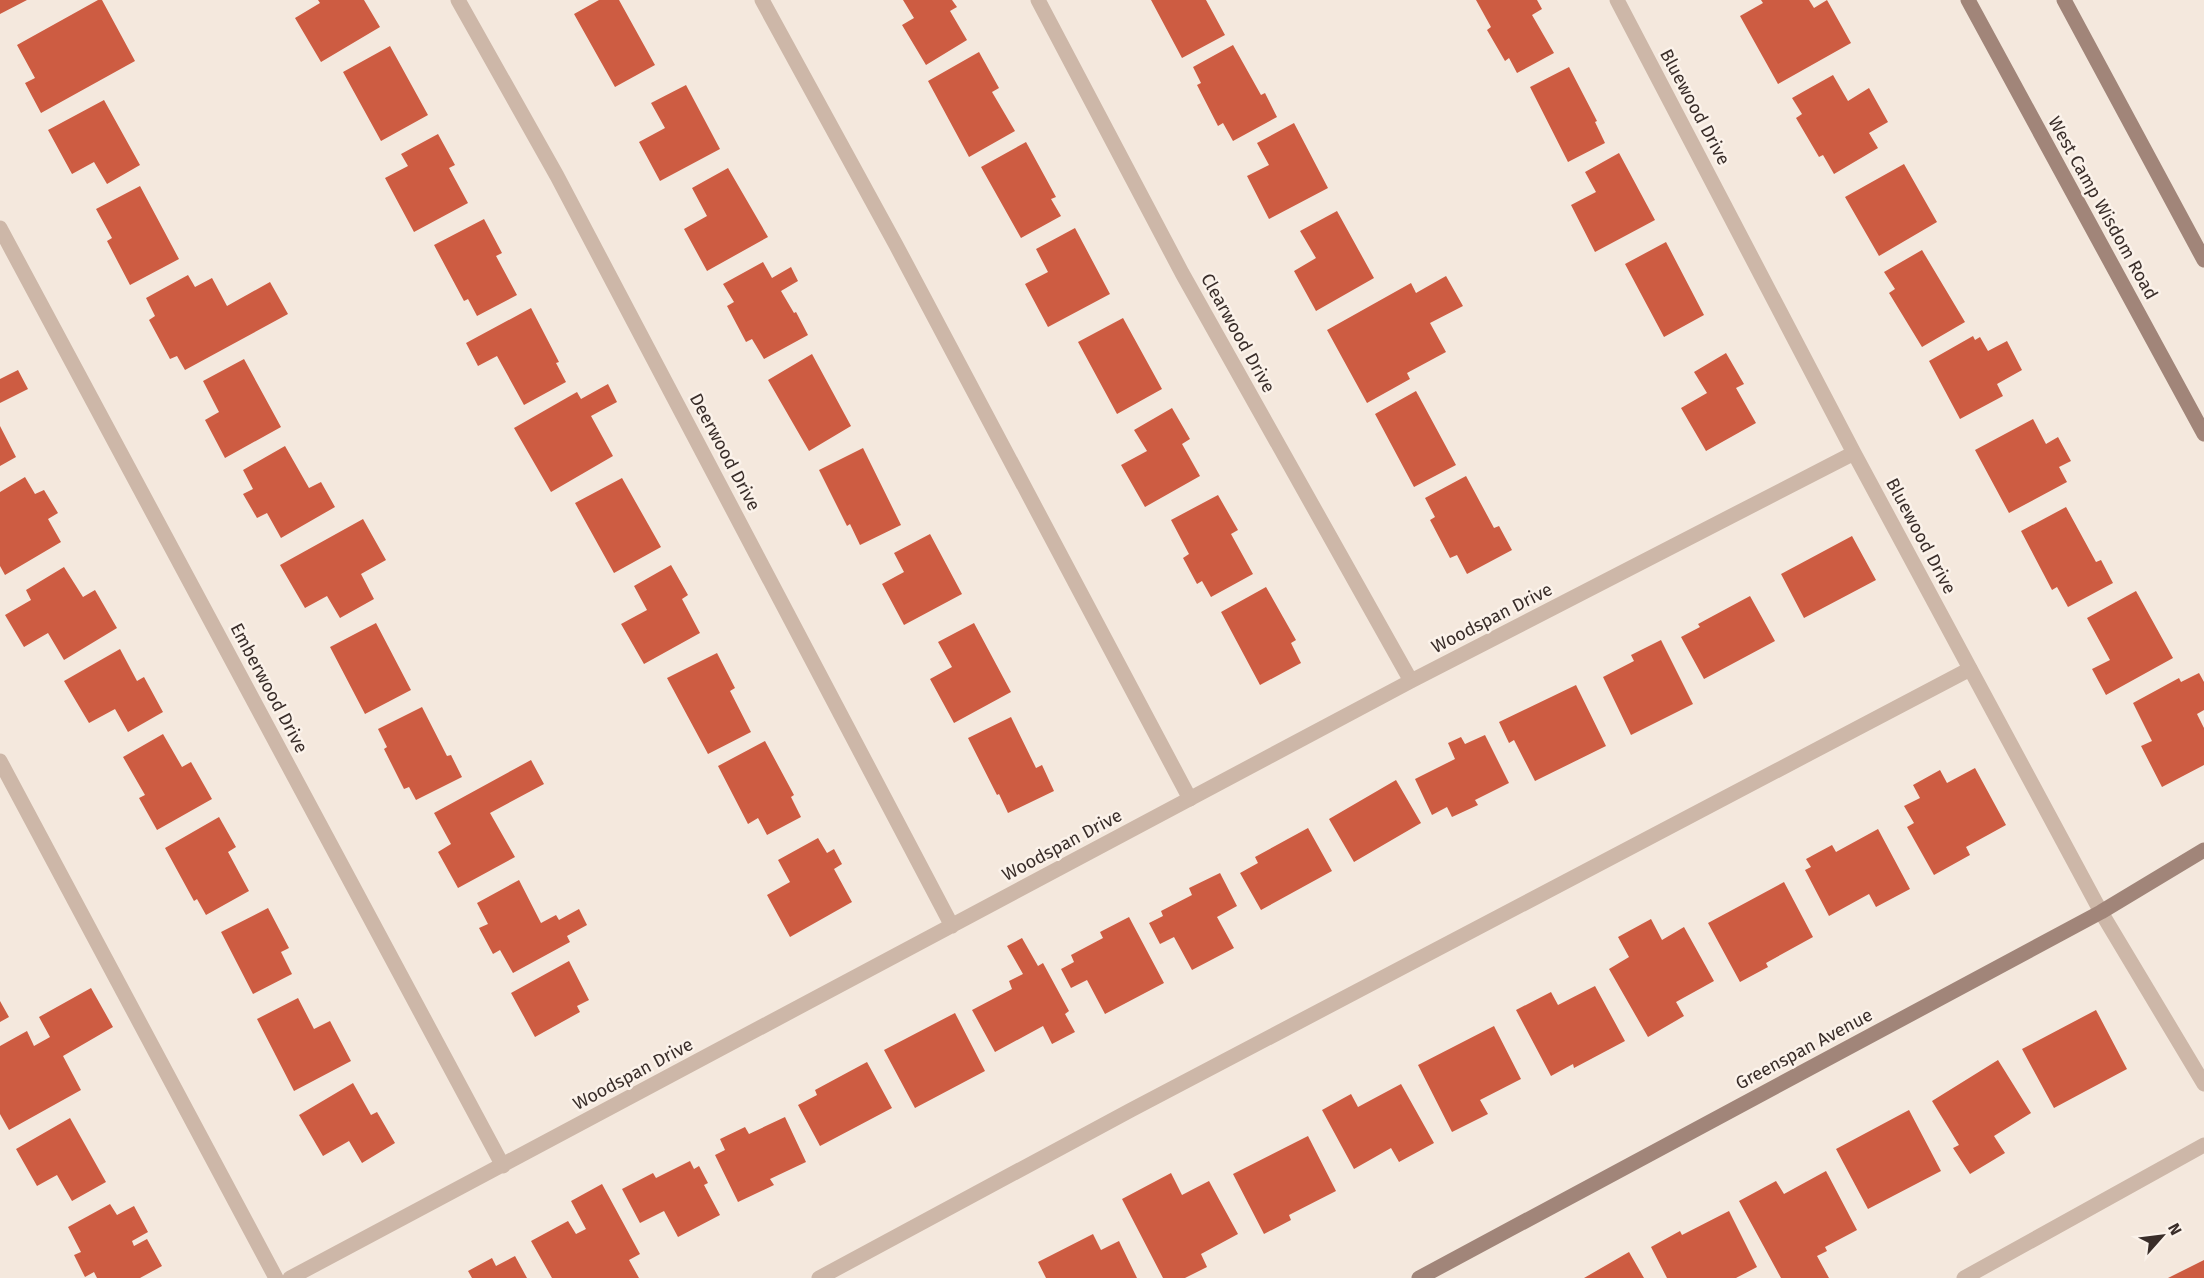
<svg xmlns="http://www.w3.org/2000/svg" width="2204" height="1278" viewBox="0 0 2204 1278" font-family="'Fira Sans',sans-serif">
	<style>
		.building { fill: #cd5c42 }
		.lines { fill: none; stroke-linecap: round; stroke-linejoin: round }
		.lane { stroke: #cdb7a8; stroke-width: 15 }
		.street { stroke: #cdb7a8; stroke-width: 15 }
		.secondary { stroke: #a18579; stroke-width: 15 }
		.labels { text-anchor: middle; stroke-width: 5; stroke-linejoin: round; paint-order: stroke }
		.street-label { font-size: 18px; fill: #392d29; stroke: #fbf2ea }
	</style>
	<rect width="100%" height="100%" fill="#f4e8dd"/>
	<!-- building -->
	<path class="building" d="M0,0H27L0,14Z
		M98,0H102L135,61L41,113L25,83L35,78L17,45Z
		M318,0H364L380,27L321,62L295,18L320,3Z
		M599,0H619L655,65L615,87L574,14Z
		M903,0H952L957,7L950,11L967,40L926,65L902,25L914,18Z
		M1151,0H1206L1225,35L1182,58Z
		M1476,0H1537L1542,9L1532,15L1554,53L1517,73L1509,58L1505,61L1487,30L1491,27Z
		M1761,0H1809L1814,8L1827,0L1851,43L1778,84L1740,16L1763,3Z
		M1233,45L1261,95L1265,93L1277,117L1233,141L1223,123L1218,126L1197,85L1201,83L1193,67Z
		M390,46L428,115L381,141L343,72Z
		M979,52L999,88L992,92L1015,131L969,157L928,81Z
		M1569,67L1597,121L1595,122L1605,143L1568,162L1530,87Z
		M1833,75L1848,101L1869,88L1888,122L1869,133L1878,148L1834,174L1823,155L1819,157L1796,118L1802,114L1792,98Z
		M686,85L720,149L660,181L639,142L665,128L651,103Z
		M104,100L140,165L107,184L94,162L72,174L48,130Z
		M1294,123L1328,188L1269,219L1247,176L1269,165L1257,143Z
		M438,134L455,165L449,168L468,203L414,232L385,178L408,166L401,154Z
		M1026,142L1056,197L1051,199L1061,216L1021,238L981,167Z
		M1619,153L1655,220L1595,252L1571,205L1596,192L1585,172Z
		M1904,164L1937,222L1879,256L1845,197Z
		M728,168L768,237L707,271L684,229L707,216L692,188Z
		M140,186L179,259L130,285L107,241L112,238L96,209Z
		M1337,211L1374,278L1316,311L1294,271L1316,258L1300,231Z
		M484,219L502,253L496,256L517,295L477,316L468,299L464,301L434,245Z
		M1075,228L1110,294L1048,327L1025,284L1048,272L1036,249Z
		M1666,242L1704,315L1664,337L1625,264Z
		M1922,250L1965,322L1922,347L1889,293L1895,289L1884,272Z
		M763,262L772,278L791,267L798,281L781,291L794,313L796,312L808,335L764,359L752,339L746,342L727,306L734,302L723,284Z
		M188,275L195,287L212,278L227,306L270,282L288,314L185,370L177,356L170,359L149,320L155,316L146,298Z
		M1446,276L1463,306L1430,323L1446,352L1407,373L1410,379L1367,403L1327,330L1411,283L1416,293Z
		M531,308L559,362L556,363L566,382L524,405L497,356L478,366L466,343Z
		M1123,318L1162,389L1117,414L1078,342Z
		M1973,336L1975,340L1980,337L1988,351L2007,341L2022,370L1997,384L2003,396L1960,419L1929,361Z
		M1726,353L1744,384L1736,388L1756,423L1706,451L1681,408L1707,393L1694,372Z
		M812,354L851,426L809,451L768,380Z
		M244,359L281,427L225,458L205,420L219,412L203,381Z
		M18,370L28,389L0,403V379Z
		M608,384L617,402L591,416L613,456L551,492L514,428L577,392L581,399Z
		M1416,391L1456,465L1414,487L1375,414Z
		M1172,408L1190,439L1182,444L1200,476L1145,507L1121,465L1147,451L1134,430Z
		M2033,419L2046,444L2058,437L2071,461L2059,467L2067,482L2009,513L1975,450Z
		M0,426L16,457L0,466Z
		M285,446L309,488L321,482L335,507L281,538L267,513L257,518L243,494L253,489L243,470Z
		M863,448L901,525L860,545L850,524L847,526L819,470Z
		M1466,476L1494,528L1499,526L1512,550L1467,574L1457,555L1450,558L1430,520L1435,517L1425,498Z
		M25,477L35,494L44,490L58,513L48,519L61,542L5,575L0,566V492Z
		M622,478L661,547L614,573L575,503Z
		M1218,495L1238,530L1231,534L1253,574L1211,597L1202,581L1197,584L1183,558L1189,554L1171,520Z
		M2066,507L2096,562L2101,560L2113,583L2068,607L2057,587L2052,590L2021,531Z
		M363,519L386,560L361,574L374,599L340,618L327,596L305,608L280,565Z
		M930,534L962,594L904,625L882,584L904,572L894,553Z
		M1852,536L1876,580L1804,618L1781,574Z
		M671,565L688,595L682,599L700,633L644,664L621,624L647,610L634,586Z
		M64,567L83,597L95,590L117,628L64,660L48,633L24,647L5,615L31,600L26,590Z
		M1266,587L1296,640L1291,643L1301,663L1260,685L1221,612Z
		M2136,591L2173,658L2106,695L2092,669L2110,660L2087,618Z
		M1750,596L1775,641L1704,679L1681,637L1700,627L1698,624Z
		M376,623L411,690L365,714L330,647Z
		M974,623L1011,692L954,723L930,679L952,667L938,642Z
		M1661,640L1693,704L1631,735L1603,677L1634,661L1631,655Z
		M120,649L137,681L144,677L163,712L128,732L115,709L89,723L64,681Z
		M717,653L735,688L730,691L751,732L708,754L667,678Z
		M2199,673L2204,682V710L2197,714L2204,728V765L2162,787L2141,746L2152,741L2133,703L2179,678L2181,682Z
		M1576,685L1606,746L1535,781L1514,740L1509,743L1499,722Z
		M422,707L447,756L451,755L462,777L416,800L409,787L404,789L384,749L387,747L378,729Z
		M1011,717L1036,768L1042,765L1054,791L1008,813L999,794L997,795L968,738Z
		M163,734L182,767L191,762L212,799L157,830L139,798L145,795L123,757Z
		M1485,735L1509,783L1475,800L1478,805L1452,817L1447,807L1432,815L1415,779L1455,759L1448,743L1461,737L1465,744Z
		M765,741L794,795L791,797L801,817L767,835L758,818L748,824L718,766Z
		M531,760L544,784L490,813L515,857L458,888L438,852L451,844L434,813Z
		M1975,768L2006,825L1966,847L1970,855L1934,875L1907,827L1914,823L1904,806L1920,798L1913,785L1940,770L1947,783Z
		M1396,780L1421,823L1354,862L1329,819Z
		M219,817L236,847L228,852L249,891L206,915L197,899L194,901L165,848Z
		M1308,828L1332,871L1261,910L1240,873L1258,863L1255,857Z
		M1878,829L1910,889L1876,907L1869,894L1829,916L1805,870L1811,867L1806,859L1832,845L1836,852Z
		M818,838L827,853L834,849L842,864L834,869L852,902L790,937L767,895L790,882L778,860Z
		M1220,873L1237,906L1217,917L1234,948L1192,970L1174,937L1160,944L1149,923L1163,916L1161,911L1192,895L1189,888Z
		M519,880L541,923L556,915L559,920L579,909L587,925L567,936L570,942L513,973L500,950L493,954L479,928L488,924L477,903Z
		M1784,882L1813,937L1766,963L1768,967L1740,982L1708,923Z
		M268,908L289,948L281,952L292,974L253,994L221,932Z
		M1129,917L1164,983L1105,1014L1087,980L1071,988L1061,969L1074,962L1071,955L1103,938L1100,932Z
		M1651,919L1662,940L1684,927L1714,981L1676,1002L1684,1016L1648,1037L1609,969L1629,957L1618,937Z
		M1022,938L1038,966L1043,963L1069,1011L1065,1014L1075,1032L1052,1044L1043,1026L995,1052L972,1010L1012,989L1009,981L1023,974L1007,946Z
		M569,961L589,1000L577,1006L580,1012L535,1037L511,993Z
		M1595,986L1625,1041L1574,1068L1573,1064L1551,1076L1516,1010L1551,992L1558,1005Z
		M91,988L113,1027L63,1056L81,1090L9,1130L0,1114V1046L27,1031L34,1046L50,1037L39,1017Z
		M298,998L314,1029L330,1021L351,1061L294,1091L257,1019Z
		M0,1001L9,1017L0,1022Z
		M2096,1010L2127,1069L2054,1108L2022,1049Z
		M955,1013L985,1071L915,1108L884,1050Z
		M1494,1026L1521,1079L1480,1100L1488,1114L1452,1132L1418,1065Z
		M1998,1060L2031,1113L1994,1136L2005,1153L1970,1174L1953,1148L1959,1145L1932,1101Z
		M867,1062L892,1108L820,1146L798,1105L817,1095L815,1090Z
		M353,1083L371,1115L377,1112L395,1143L362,1163L349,1141L323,1156L299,1115Z
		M1401,1084L1434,1143L1399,1162L1391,1148L1354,1169L1322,1110L1351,1094L1358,1107Z
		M1909,1110L1941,1171L1868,1209L1836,1149Z
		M785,1117L806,1162L770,1179L774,1185L738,1202L715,1155L725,1150L720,1139L745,1127L749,1134Z
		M70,1118L106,1182L72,1201L57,1175L37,1186L16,1149Z
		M1308,1136L1336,1191L1289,1215L1291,1220L1264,1234L1233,1174Z
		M690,1161L694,1169L699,1166L708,1183L704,1185L720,1215L678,1237L664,1211L640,1223L622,1189L653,1173L656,1178Z
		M1826,1171L1857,1230L1825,1247L1827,1251L1817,1256L1829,1278H1781L1739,1201L1776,1181L1784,1194Z
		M1171,1173L1182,1195L1209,1181L1238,1234L1201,1254L1207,1267L1185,1278H1163L1122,1199Z
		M602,1184L640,1254L629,1260L639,1278H552L531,1241L568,1221L576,1234L586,1229L571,1201Z
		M110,1204L117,1215L134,1206L148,1232L132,1241L134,1246L147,1239L162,1266L140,1278H97L94,1272L85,1277L74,1255L81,1252L68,1227Z
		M1729,1211L1757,1267L1736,1278H1667L1651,1247L1680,1231L1682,1235Z
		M1093,1234L1101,1250L1119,1241L1137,1278H1046L1038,1262Z
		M1629,1252L1644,1278H1584Z
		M515,1256L527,1278H472L468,1271L492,1258L496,1266Z
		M2204,1260V1278H2168Z"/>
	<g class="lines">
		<!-- lane -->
		<path class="lane" d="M762,0L896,245L1190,799
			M0,761L276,1278
			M819,1278L1131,1110L1970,669
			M1964,1278L2204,1145"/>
		<!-- street -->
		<path class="street" d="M458,0L557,176L952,926
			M1038,0L1182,273L1411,681
			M1617,0L1854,453L2101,912L2204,1084
			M0,228L503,1166
			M290,1278L1411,681L1854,453"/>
		<!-- secondary -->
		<path class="secondary" d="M1968,0L2204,434
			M2064,0L2204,260
			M1419,1278L2101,912L2204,850"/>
	</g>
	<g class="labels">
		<!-- street labels -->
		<g class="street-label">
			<text transform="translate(1695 107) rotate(62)" y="6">Bluewood Drive</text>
			<text transform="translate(2103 208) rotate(61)" y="6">West Camp Wisdom Road</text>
			<text transform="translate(1238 333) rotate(61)" y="6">Clearwood Drive</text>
			<text transform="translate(725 452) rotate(62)" y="6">Deerwood Drive</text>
			<text transform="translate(1921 536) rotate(62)" y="6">Bluewood Drive</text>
			<text transform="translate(1492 618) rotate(-27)" y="6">Woodspan Drive</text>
			<text transform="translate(269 688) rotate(62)" y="6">Emberwood Drive</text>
			<text transform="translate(1062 845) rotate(-28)" y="6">Woodspan Drive</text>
			<text transform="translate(1804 1049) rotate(-28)" y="6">Greenspan Avenue</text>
			<text transform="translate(633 1074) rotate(-28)" y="6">Woodspan Drive</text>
		</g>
	</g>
	<!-- north arrow -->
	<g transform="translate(2162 1236) rotate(62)" stroke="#fbf2ea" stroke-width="4.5" paint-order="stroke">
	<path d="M0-4.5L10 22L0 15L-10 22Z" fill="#392d29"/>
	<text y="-9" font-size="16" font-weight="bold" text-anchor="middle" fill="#392d29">N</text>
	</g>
</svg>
